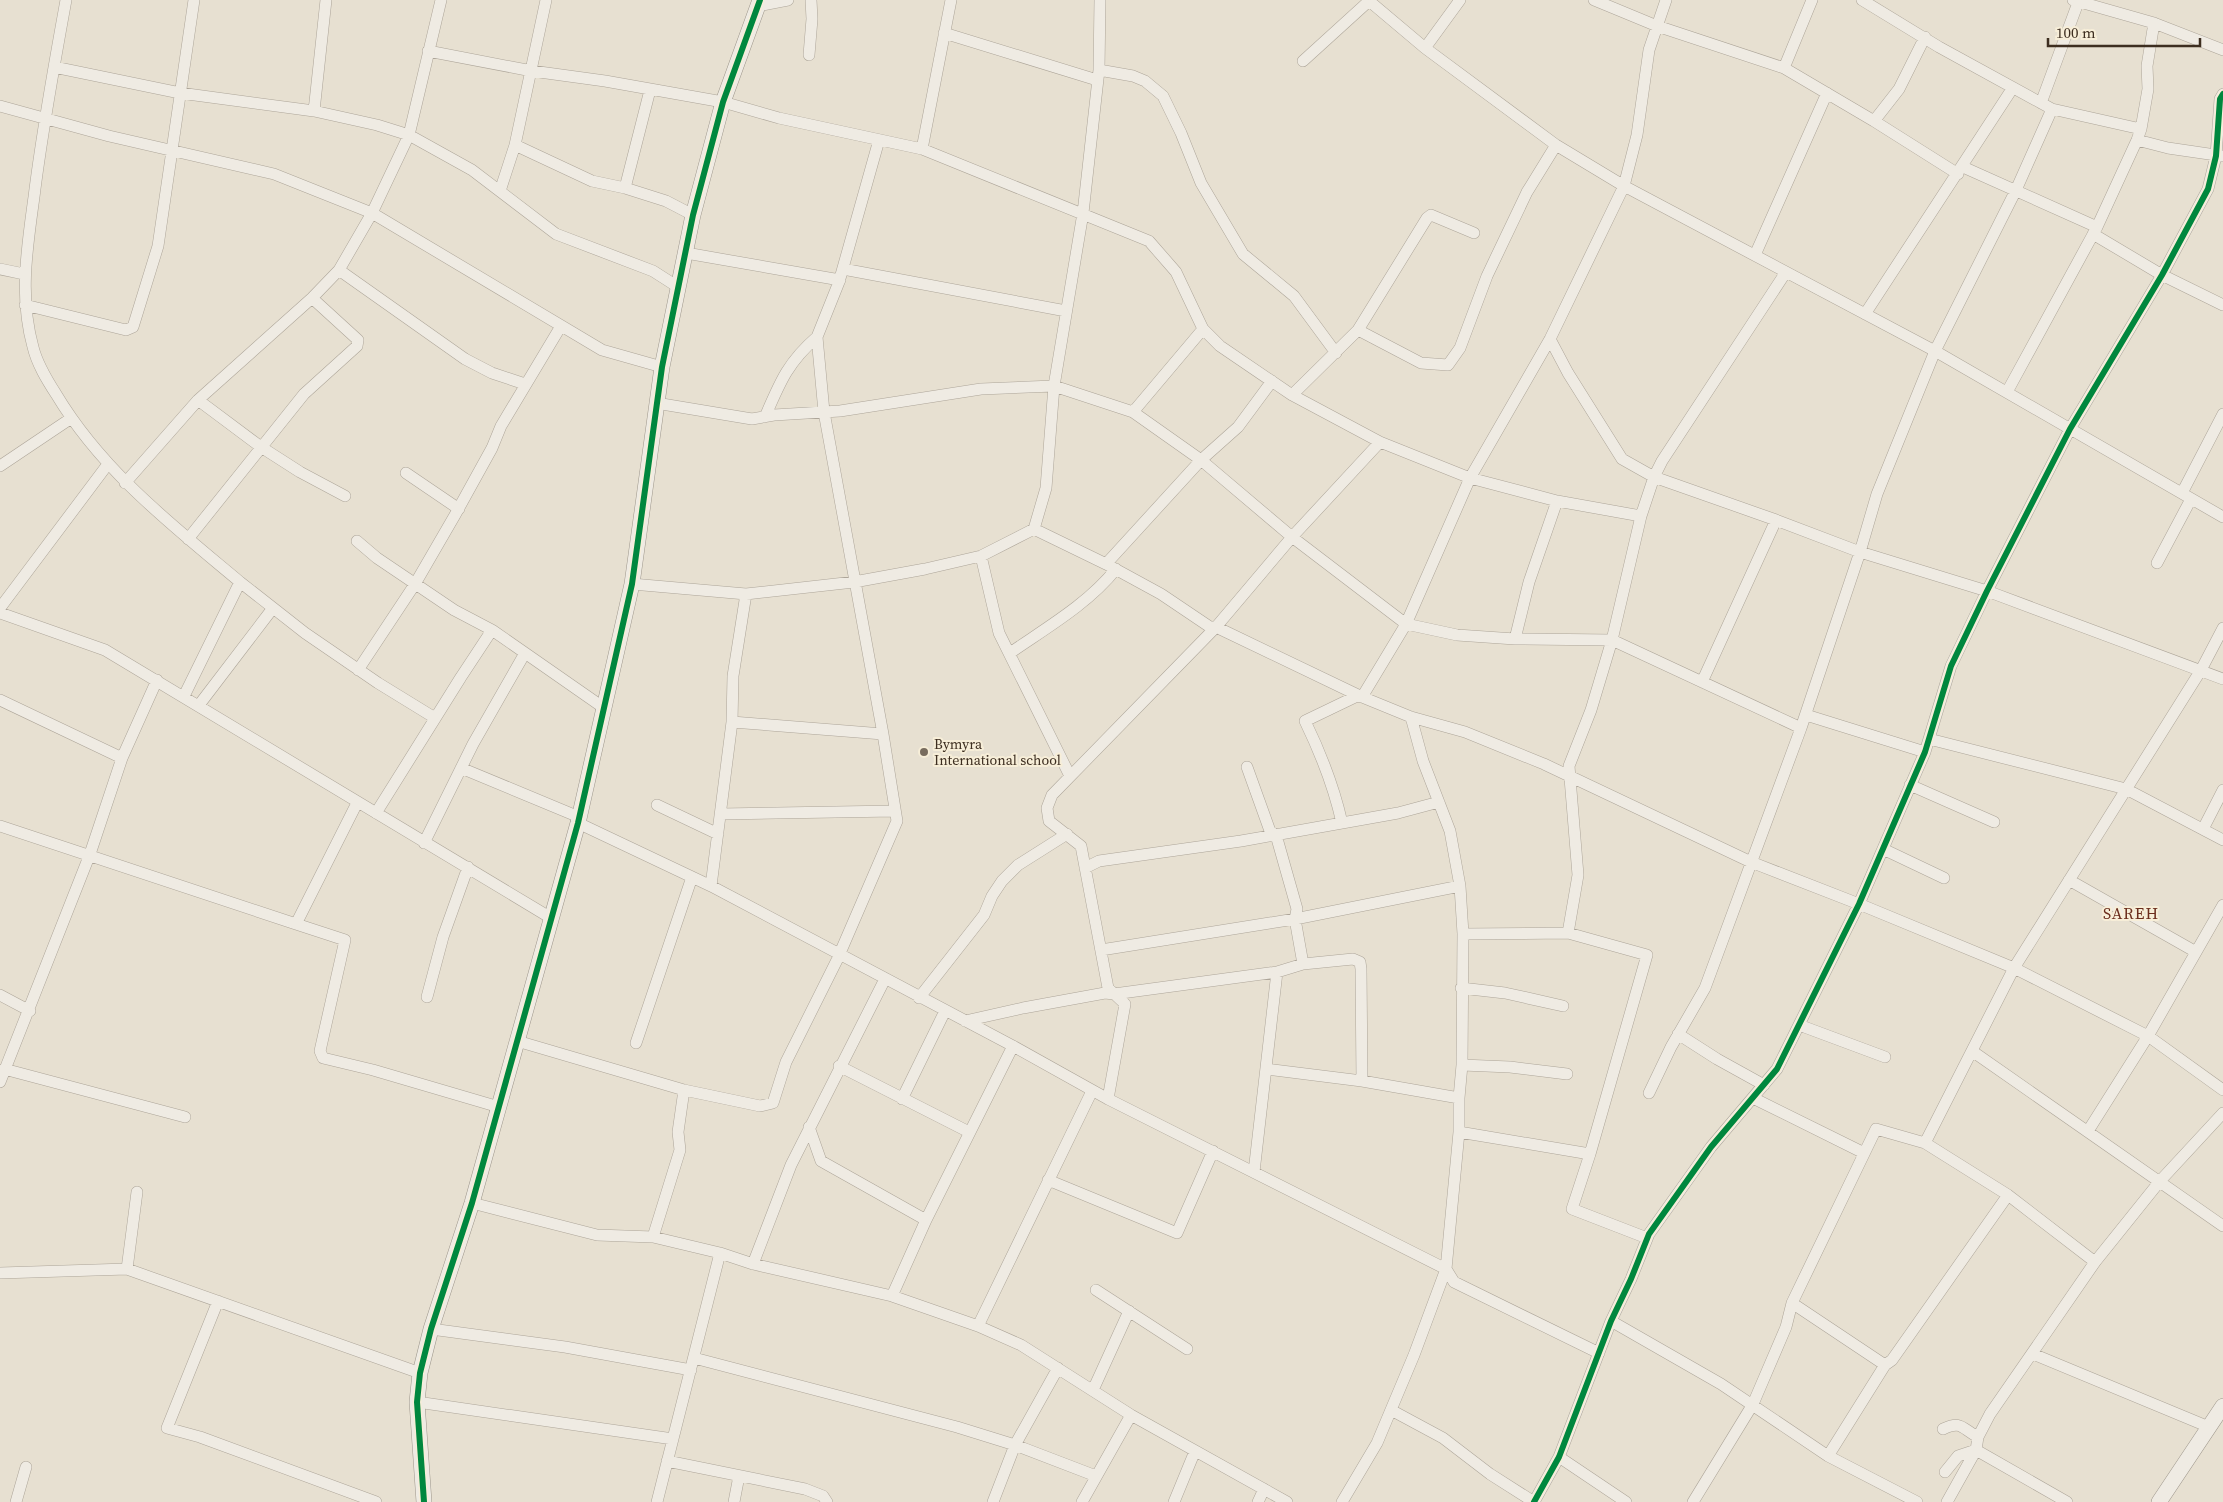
<svg xmlns="http://www.w3.org/2000/svg" width="2223" height="1502" viewBox="0 0 2223 1502" font-family="'Source Serif 4',serif">
	<style>
		.lines { fill: none; stroke-linecap: round; stroke-linejoin: round }
		.street-casing { stroke: #ada599; stroke-width: 12 }
		.secondary-casing { stroke: #9c958a; stroke-width: 16 }
		.street { stroke: #efebe3; stroke-width: 11 }
		.secondary { stroke: #efebe3; stroke-width: 15 }
		.cycleway-casing { stroke: #f7eed8; stroke-width: 9 }
		.cycleway { stroke: #00873e; stroke-width: 6 }
		.poi-dot { fill: #786c5e; stroke: #f7eed8; stroke-width: 2 }
		.labels { text-anchor: middle; stroke-width: 4; stroke-linejoin: round; paint-order: stroke }
		.poi-label { font-size: 14px; fill: #3d2e20; stroke: #f7eed8; text-anchor: start }
		.quarter-label { font-size: 16px; letter-spacing: 1px; fill: #6b2e1e; stroke: #f7eed8 }
	</style>
	<rect width="100%" height="100%" fill="#e7e0d1"/>
	<g class="lines">
		<defs>
			<path id="street" d="M66,0C54,66 42,131 34,197C27,248 19,297 33,347C37,364 47,380 56,394C102,471 172,525 240,582L184,696
				M1368,0L1425,48L1556,145L1624,186L1935,351L2223,517
				M1594,0L1657,26L1784,68L1874,121L1958,174
				M1666,0L1649,50L1637,135L1624,186L1550,339L1470,478L1406,624L1457,635L1515,639L1612,640L1801,728
				M1862,0L1939,47L2052,109L2141,129
				M2073,0L2154,23L2223,50
				M757,6L788,0
				M944,33L1097,80
				M1425,48L1460,0
				M428,51L532,71L605,81L723,102L779,118L922,149L1149,241L1176,272L1203,329L1220,346L1292,395L1380,442L1470,478L1557,501L1641,516
				M809,55L812,19L811,0
				M1303,61L1369,1
				M54,67L180,93L314,111L377,125L409,135L472,170L556,234L653,271L678,287
				M1784,68L1812,0
				M1099,70L1133,76L1145,81L1163,96L1181,133L1201,183L1243,254L1294,296L1336,353
				M650,90L625,188L666,201L693,215
				M2041,103L2079,0
				M0,106L109,136L274,174L372,213L602,350L662,367
				M314,111L326,0
				M1874,121L1899,89L1925,37
				M2137,140L2168,148L2223,156
				M515,145L592,181L625,188
				M922,149L951,0
				M1963,167L2097,227
				M500,191L515,145L546,0
				M2093,234L2162,275L2223,305
				M686,253L840,280
				M1755,255L1827,93
				M0,269L24,274
				M843,269L1066,311
				M339,270L465,359L492,373L525,384
				M25,305L126,330L133,327L158,246L194,0
				M1865,314L2012,89
				M1358,330L1421,363L1448,365L1460,348L1487,276L1527,192L1556,145
				M1550,339L1568,373L1622,459L1654,477L1776,520L1860,552L1987,591L2223,679
				M2007,392L2097,227L2137,140L2141,129L2148,89L2147,66L2154,23
				M1292,395L1358,330L1427,218L1431,215L1474,233
				M198,400L261,447L300,472L345,496
				M656,403L752,419L774,415L840,411L981,389L1054,386L1133,412L1201,460L1292,537L1406,624L1362,697L1357,696L1305,721C1321,754 1334,787 1342,823
				M1133,412L1203,329
				M765,417C780,382 788,362 817,337
				M0,466L70,419
				M406,473L459,509
				M125,483L198,400L312,298L339,270L372,213L409,135L441,0
				M2182,493L2223,414
				M1034,529L1106,564L1201,460L1238,427L1272,381
				M188,539L304,394L357,346L358,340L312,298
				M357,541L377,558L454,610L492,630L604,708
				M981,556L999,633L1070,776
				M2157,563L2191,499
				M1106,564L1161,594L1210,627H1216L1362,697L1411,717L1465,732L1544,764L1751,862L1859,904L2014,968L2148,1036L2223,1090
				M240,582L305,633L378,683L435,718
				M632,584L746,594L854,582L925,569L981,556L1034,529L1046,488L1054,386L1083,213L1099,70L1100,0
				M0,608L108,464
				M0,613L105,650L551,918
				M1515,639L1529,582L1557,501
				M1010,653C1046,628 1088,604 1116,569
				M358,670L415,584L455,515L492,448L501,426L561,326
				M1702,682L1776,520
				M0,700L122,758
				M199,705L273,608
				M1806,715L1925,752
				M732,722L883,734
				M1929,739L2126,789L2223,840
				M1247,767L1270,831L1276,835L1297,909L1295,919L1303,964
				M461,768L579,817
				M1910,785L1994,822
				M657,805L718,834
				M376,813L461,677L492,630
				M721,814L895,811
				M578,823L711,886L1013,1046L1108,1099L1446,1269L1454,1282L1599,1353
				M0,826L296,924L357,803
				M2203,829L2223,790
				M424,843L473,744L525,653
				M1883,849L1944,878
				M1085,868L1099,861L1241,841L1398,813L1439,802
				M2069,880L2196,952
				M711,886L732,722L733,676L746,594
				M296,924L345,940L320,1051L323,1058L373,1070L499,1107
				M1568,933L1578,875L1569,766L1591,710L1612,640L1641,516L1654,477L1662,461L1786,272
				M1463,934L1568,933L1647,955L1590,1154L1572,1209L1647,1238
				M1101,950L1295,919L1460,886
				M1461,988L1505,993L1563,1006
				M0,995L30,1011
				M427,997L443,937L468,867
				M919,998L984,915L992,896L1002,881L1018,865L1067,834
				M965,1021L1023,1008L1105,993L1114,994L1277,972L1303,964L1353,959L1360,962L1361,969L1362,1081
				M1799,1025L1885,1057
				M1678,1034L1717,1059L1764,1085
				M517,1041L684,1090L760,1106L773,1103L786,1062L837,960L897,821L883,734L824,412L817,337L839,282L879,140
				M636,1043L692,877
				M1972,1051L2223,1226
				M1462,1065L1510,1067L1567,1074
				M839,1066L969,1132
				M4,1069L185,1117
				M1266,1069L1362,1081L1459,1098
				M0,1082L90,854L122,758L157,680
				M1649,1093L1671,1047L1705,988L1801,728L1860,552L1877,494L1935,351L2016,190L2052,109
				M1753,1098L1864,1153
				M902,1099L945,1011
				M1108,1099L1125,1004L1108,988L1081,846L1049,821L1047,808L1052,795L1216,627L1292,537L1380,442
				M809,1127L821,1161L926,1220
				M2088,1131L2148,1036L2223,905
				M1459,1132L1590,1154
				M1925,1143L2014,968L2201,670L2223,628
				M1254,1172L1277,972
				M1048,1180L1177,1233L1213,1151
				M472,1203L597,1235L653,1237L720,1253L753,1264L892,1296L978,1326L1021,1345L1131,1415L1287,1502
				M653,1237L680,1150L678,1132L684,1090
				M753,1264L791,1165L885,979
				M127,1269L137,1192
				M0,1273L127,1269L420,1373
				M1096,1290L1187,1349
				M892,1296L926,1220L1013,1046
				M218,1301L167,1428L200,1437L376,1502
				M1792,1303L1885,1365
				M1611,1321L1721,1384L1828,1456L1917,1502
				M978,1326L1092,1091
				M431,1329L565,1347L691,1370
				M2033,1354L2209,1427
				M694,1358L957,1427L1015,1445L1096,1476
				M1093,1390L1129,1311
				M417,1402L673,1439
				M1391,1410L1443,1438L1490,1474L1534,1502
				M1943,1429C1962,1420 1962,1429 1978,1437
				M1828,1456L1885,1365L1892,1360L2008,1195
				M1559,1457L1626,1502
				M667,1461L805,1489L823,1496L827,1502
				M1945,1472L1958,1456L1976,1450L2067,1502
				M16,1502L26,1467
				M657,1502L720,1253
				M734,1502L739,1476
				M993,1502L1015,1445L1058,1368
				M1082,1502L1131,1415
				M1174,1502L1195,1451
				M1258,1502L1264,1489
				M1342,1502L1377,1443L1414,1355L1446,1269L1459,1132V1098L1462,1065L1463,934L1460,886L1450,831L1423,761L1411,717
				M1534,1502L1559,1457L1611,1321L1631,1279L1649,1234L1711,1147L1777,1069L1859,904L1925,752L1951,666L1987,591L2070,429L2162,275L2208,189L2216,156L2220,99L2223,94
				M1693,1502L1753,1404L1786,1327L1792,1303L1876,1129L1925,1143L2008,1195L2095,1262
				M1947,1502L1976,1450L1978,1437L1990,1414L2095,1262L2160,1181L2223,1113"/>
			<path id="secondary" d="M424,1502L417,1402L420,1373L431,1329L472,1203L578,823L632,584L662,367L693,215L723,102L760,0
				M2159,1502L2223,1406"/>
		</defs>
		<!-- street casing -->
		<use href="#street" class="street-casing"/>
		<!-- secondary casing -->
		<use href="#secondary" class="secondary-casing"/>
		<!-- street -->
		<use href="#street" class="street"/>
		<!-- secondary -->
		<use href="#secondary" class="secondary"/>
		<defs>
			<path id="cycleway" d="M424,1502L417,1402L420,1373L431,1329L472,1203L578,823L632,584L662,367L693,215L723,102L760,0
				M1534,1502L1559,1457L1611,1321L1631,1279L1649,1234L1711,1147L1777,1069L1859,904L1925,752L1951,666L1987,591L2070,429L2162,275L2208,189L2216,156L2220,99L2223,94"/>
		</defs>
		<!-- cycleway casing -->
		<use href="#cycleway" class="cycleway-casing"/>
		<!-- cycleway -->
		<use href="#cycleway" class="cycleway"/>
	</g>
	<!-- markers -->
	<circle class="poi-dot" cx="924" cy="752" r="5"/>
	<g class="labels">
		<!-- poi labels -->
		<g class="poi-label">
			<text x="934" y="749">Bymyra<tspan x="934" dy="16">International school</tspan></text>
		</g>
		<!-- quarter labels -->
		<g class="quarter-label">
			<text x="2131" y="919">SAREH</text>
		</g>
	</g>
	<!-- scale -->
	<path d="M2048 38v8h152v-8" fill="none" stroke="#3d2e20" stroke-width="2.5"/>
	<text x="2056" y="38" font-size="15" fill="#3d2e20" stroke="#f7eed8" stroke-width="4" paint-order="stroke">100 m</text>
</svg>
